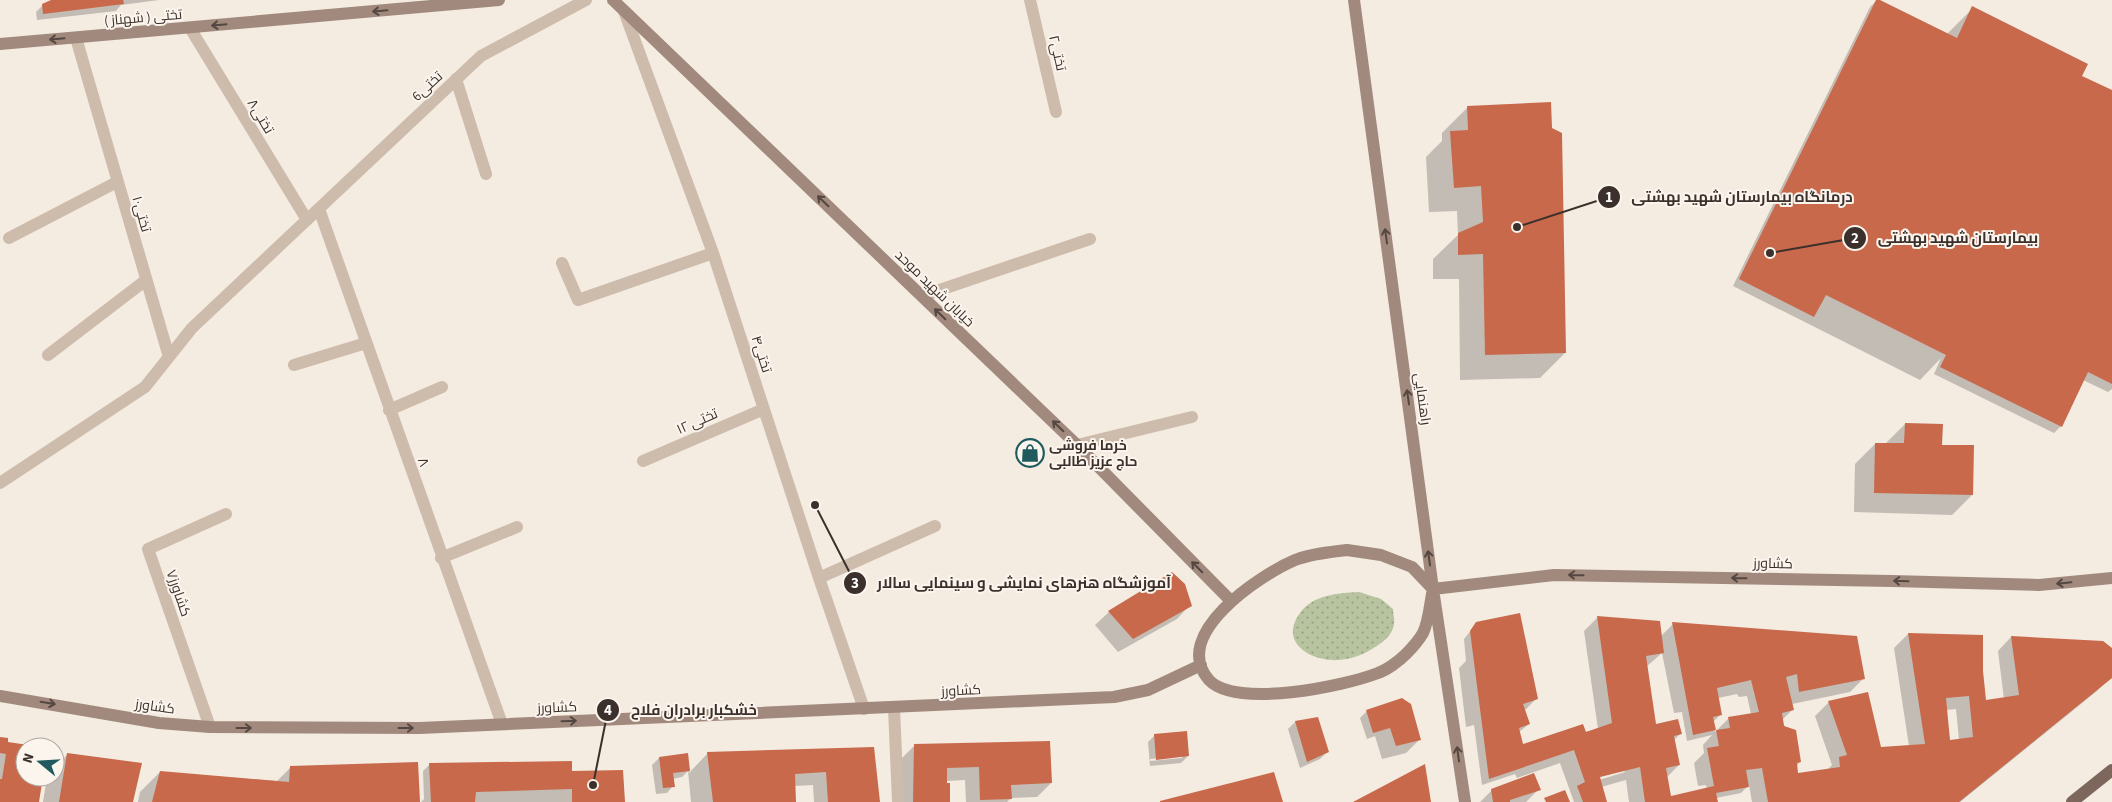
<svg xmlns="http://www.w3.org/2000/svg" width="2112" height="802" viewBox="0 0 2112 802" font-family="'Source Sans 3',Cairo,sans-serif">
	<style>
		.grass { fill: url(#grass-dots) }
		.shadow { fill: #0003; fill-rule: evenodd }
		.building { fill: #c8694b; fill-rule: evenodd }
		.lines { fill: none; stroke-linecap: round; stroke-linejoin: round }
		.street { stroke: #cdbbac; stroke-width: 12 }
		.secondary { stroke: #a18a7d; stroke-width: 12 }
		.primary { stroke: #7d675c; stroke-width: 12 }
		.oneway { stroke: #544640 }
		.labels { text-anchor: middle; stroke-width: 4; stroke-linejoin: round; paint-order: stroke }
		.street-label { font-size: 14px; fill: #3b302b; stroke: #fbf5ee }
		.poi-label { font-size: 14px; font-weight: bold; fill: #3b302b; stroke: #fbf5ee; text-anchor: start }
		.leader { fill: none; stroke: #3b302b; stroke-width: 2 }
		.callout-dot { fill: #3b302b; stroke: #fbf5ee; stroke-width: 2 }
		.mark-label { font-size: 15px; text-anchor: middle; font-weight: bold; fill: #fff }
		.callout-label { font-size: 15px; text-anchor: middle; font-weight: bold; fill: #3b302b; stroke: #fbf5ee; stroke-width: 4; stroke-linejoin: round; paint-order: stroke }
	</style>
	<defs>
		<pattern id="grass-dots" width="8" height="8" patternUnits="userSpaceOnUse" patternTransform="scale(1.25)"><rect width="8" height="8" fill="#b8c4a0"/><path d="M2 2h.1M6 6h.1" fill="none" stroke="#97a083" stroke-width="1.8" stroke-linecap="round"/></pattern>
	</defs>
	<rect width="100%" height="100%" fill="#f4ebe1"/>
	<!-- grass -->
	<path class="grass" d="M1359,592L1381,599L1393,609C1393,614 1395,620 1394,624C1393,632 1387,639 1381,643C1369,652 1355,659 1339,660C1312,662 1278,643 1300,613C1313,595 1337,593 1359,592Z"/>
	<!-- shadow -->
	<path class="shadow" d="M54,0H159L121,5L116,11L37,20L36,12L43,5Z
		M1877,0L1947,34L1973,8L2081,77L2112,92V389L2108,392L2083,380L2061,426L2054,433L1934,374L1941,358L1920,380L1733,286L1870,7Z
		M1467,108L1551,129L1565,353L1540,378L1460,380L1459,279H1433V259L1458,235L1457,211L1429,212L1426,157L1442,141V133Z
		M1905,424L1941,446L1972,495L1952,515L1854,512L1855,464L1875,444H1885Z
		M1190,605L1177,619L1118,652L1095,625L1109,612Z
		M1597,618L1661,636L1673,624L1864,678L1850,692L1792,704V710L1782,720L1800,762L1796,766L1797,774L1827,770L1832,765L1815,716L1829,702L1880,749L1909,746L1894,648L1908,634L1982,636V671L1985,702L2004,699L1998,651L2011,637L2112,649V675L2097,691L1960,802H1752L1749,785L1741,793L1716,798L1717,802H1629L1626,780L1601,787L1606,802H1574L1560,763L1517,778L1515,774L1482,785L1474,725L1466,727L1459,668L1466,661L1464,639L1477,623L1537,698L1524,711L1529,724L1519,732L1523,746L1598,729L1584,631ZM1662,653L1674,713L1682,712L1687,741L1712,735L1703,745L1704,753L1694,763L1698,786L1706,785L1707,789L1670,798L1667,777L1679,765L1674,740L1680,734L1655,725L1646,667ZM1737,694L1739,697L1747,696L1751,714L1728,719L1715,732L1713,722L1720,715L1718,698ZM1956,709L1959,740L1949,741L1946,710ZM1624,770L1625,772L1599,780V777Z
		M1367,711L1420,739L1406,753L1382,759L1375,736L1367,739L1360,718Z
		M1317,718L1327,752L1320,759L1300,768L1288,729L1295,722Z
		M1155,735L1188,756L1181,763L1150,766L1148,742ZM1182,756V758L1150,761V759Z
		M0,738L8,744L34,747H25V777H41L37,802H0Z
		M915,745L1051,783L1037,797L1011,798L1007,802H966L965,780L946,781L948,802H900L901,759Z
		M873,748L878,802H814L813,785L794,786V802H691L688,771L682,777L672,779L673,786L667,793L656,794L652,765L659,758L686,754L689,773L708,753Z
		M67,755L131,802H43L47,777H55V767Z
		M430,764L571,775L624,802H421L424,799L423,771Z
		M291,767L419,802H138L140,792L160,772L277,781Z
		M1539,789L1526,802H1480L1492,790Z"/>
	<!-- building -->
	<path class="building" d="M51,0H123L124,4L43,14L42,4Z
		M1876,0H1880L1957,38L1972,6L2088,64L2082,76L2112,90V384L2088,372L2062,427L1940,367L1946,355L1826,295L1814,317L1739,279Z
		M1551,102L1552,128L1562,133L1566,353L1485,355L1483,254L1458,255V233L1483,222L1481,186L1454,188L1450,131L1468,130L1467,106Z
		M1905,423L1943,424L1942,445H1974L1973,495L1874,493L1875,443H1904Z
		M1172,572L1185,584L1192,606L1133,639L1108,611Z
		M1520,613L1538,699L1523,704L1530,724L1519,728L1523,744L1583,724L1586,732L1612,723L1597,616L1660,621L1664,653L1646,656L1656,724L1678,719L1682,734L1674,736L1680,765L1666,768L1671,796L1714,786L1707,748L1719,746L1716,730L1730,728L1728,717L1759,712L1751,680L1717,688L1722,715L1713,717L1716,730L1693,735L1672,622L1857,636L1865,679L1799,692L1797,674L1786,677L1794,710L1782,713L1784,726L1796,730L1801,762L1797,763L1798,773L1840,767L1839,757L1847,755L1828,701L1868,692L1881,747L1925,744L1908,633L1983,635V671L1986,700L2019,695L2011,636L2103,641L2112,648V678L1959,802H1768L1762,768L1746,770L1749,787L1716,793L1718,802H1645L1640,767L1600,777L1607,802H1583L1577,786L1585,782L1574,750L1489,779L1470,631L1476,622ZM1969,696L1973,737L1950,740L1946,698Z
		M1402,698L1411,704L1421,740L1396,746L1390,728L1373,733L1366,710Z
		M1318,717L1329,752L1307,762L1295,721Z
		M1187,731L1189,756L1156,760L1154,734Z
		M0,737L8,738V742L35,746L25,747V777H43L39,802H0V779H2L6,754L0,753Z
		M1050,741L1052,783L1011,785L1012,799L980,800L979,767L947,768V783H950V802H913L914,744Z
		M874,747L880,802H828L826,772L795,774L796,802H713L707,752Z
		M67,753L142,763L133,802H59Z
		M688,753L690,771L673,773L675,787L663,788L659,757Z
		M572,761V771L623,770L625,802H572V789L476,792L475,802H431L429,763Z
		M418,762L420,802H152L160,771L289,782L290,766Z
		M1425,764L1431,802H1353Z
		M1274,772L1283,802H1160V801Z
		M1534,773L1541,790L1510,800V802H1493L1491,789Z
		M1565,790L1570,802H1546L1544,798Z"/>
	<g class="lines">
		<!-- street -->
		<path class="street" d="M1030,0L1056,112
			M624,11L713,253L819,578L864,709
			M190,28L307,220
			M76,38L169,357
			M456,79L486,174
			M319,209L502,724
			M9,238L117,182
			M562,263L578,300L713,253
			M922,296L1090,239
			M48,355L146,280
			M294,365L366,343
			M389,410L442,387
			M1077,445L1192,417
			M643,461L764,409
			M0,483L145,387L192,328L481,56L586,0
			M441,558L517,527
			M819,578L935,526
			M894,708L898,802
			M210,727L148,549L226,514"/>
		<!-- secondary -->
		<path class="secondary" d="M613,0L1077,445L1231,601
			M1354,0L1433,589L1465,802
			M0,44L499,0
			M1347,550L1381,555L1412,567L1433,589C1430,602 1429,621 1423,633C1419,640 1412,648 1406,654C1399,661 1387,670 1378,673C1345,686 1236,709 1209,680C1169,635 1260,575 1295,560C1311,554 1329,552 1347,550Z
			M1433,589L1554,575L1892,581L2039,585L2112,578
			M0,696L159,723L210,727L420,728L1114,697L1148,690L1201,665"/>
		<!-- primary -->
		<path class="primary" d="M2072,802L2112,770"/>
	</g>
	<!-- one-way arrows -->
	<defs><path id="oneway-shaft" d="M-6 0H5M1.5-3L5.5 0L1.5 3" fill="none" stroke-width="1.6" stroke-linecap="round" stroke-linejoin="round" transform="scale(1.25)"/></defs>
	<g class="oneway">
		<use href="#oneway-shaft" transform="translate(380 11) rotate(175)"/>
		<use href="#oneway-shaft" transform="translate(219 25) rotate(175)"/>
		<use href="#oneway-shaft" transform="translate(57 39) rotate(175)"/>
		<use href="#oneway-shaft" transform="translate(823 201) rotate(-136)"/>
		<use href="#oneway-shaft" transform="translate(1386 236) rotate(-98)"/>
		<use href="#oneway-shaft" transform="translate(940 314) rotate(-136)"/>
		<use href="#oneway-shaft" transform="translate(1408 397) rotate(-98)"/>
		<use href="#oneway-shaft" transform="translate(1058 426) rotate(-136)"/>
		<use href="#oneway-shaft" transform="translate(1429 558) rotate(-98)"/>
		<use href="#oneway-shaft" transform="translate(1197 567) rotate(-135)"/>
		<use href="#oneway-shaft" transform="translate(1576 575) rotate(-179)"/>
		<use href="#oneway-shaft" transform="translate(1739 578) rotate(-179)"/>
		<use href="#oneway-shaft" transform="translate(1901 581) rotate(-178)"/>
		<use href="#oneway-shaft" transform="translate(2064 583) rotate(174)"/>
		<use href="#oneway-shaft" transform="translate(48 703) rotate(9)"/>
		<use href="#oneway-shaft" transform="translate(569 721) rotate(-2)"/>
		<use href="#oneway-shaft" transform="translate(244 728)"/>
		<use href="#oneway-shaft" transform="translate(406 728)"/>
		<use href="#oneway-shaft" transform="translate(1458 754) rotate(-98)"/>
	</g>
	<!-- icons -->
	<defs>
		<symbol id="shop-ring" viewBox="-11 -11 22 22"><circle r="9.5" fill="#fbf5ee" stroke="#1f5a5e" stroke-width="1.5"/><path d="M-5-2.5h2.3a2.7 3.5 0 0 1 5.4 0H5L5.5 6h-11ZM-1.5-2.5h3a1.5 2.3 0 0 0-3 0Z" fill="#1f5a5e"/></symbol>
	</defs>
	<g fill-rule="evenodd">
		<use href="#shop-ring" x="1014" y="437" width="32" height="32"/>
	</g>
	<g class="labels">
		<!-- street labels -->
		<g class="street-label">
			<text transform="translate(143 17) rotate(-5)" y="5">تختی ( شهناز )</text>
			<text transform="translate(1058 53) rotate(77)" y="5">تختی۲</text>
			<text transform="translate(427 86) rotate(-43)" y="5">6تختی</text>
			<text transform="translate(261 116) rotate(59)" y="5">تختی۸</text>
			<text transform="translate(142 214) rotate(74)" y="5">تختی۱۰</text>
			<text transform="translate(935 288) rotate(44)" y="5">خیابان شهید موحد</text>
			<text transform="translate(762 354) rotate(72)" y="5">تختی۴</text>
			<text transform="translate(1423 399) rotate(82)" y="5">راهنمایی</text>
			<text transform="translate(697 421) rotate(-24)" y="5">۱۲ تختی</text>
			<text transform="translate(424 462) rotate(71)" y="5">۸</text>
			<text transform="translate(1773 563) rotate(1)" y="5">کشاورز</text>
			<text transform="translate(179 593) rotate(71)" y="5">۷کشاورز</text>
			<text transform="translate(961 690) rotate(-3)" y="5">کشاورز</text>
			<text transform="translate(155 706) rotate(8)" y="5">کشاورز</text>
			<text transform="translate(557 707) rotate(-2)" y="5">کشاورز</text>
		</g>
		<!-- poi labels -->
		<g class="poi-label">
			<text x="1049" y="450">خرما فروشی<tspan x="1049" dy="16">حاج عزیز طالبی</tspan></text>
		</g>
	</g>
	<!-- callouts -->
	<path class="leader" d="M1517 227L1609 197M1770 253L1855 238M815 505L855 583M593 785L608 710"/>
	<g class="callout-dot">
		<circle cx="1517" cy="227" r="5"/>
		<circle cx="1770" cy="253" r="5"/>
		<circle cx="815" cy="505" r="5"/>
		<circle cx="593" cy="785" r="5"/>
		<circle cx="1609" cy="197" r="12"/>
		<circle cx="1855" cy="238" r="12"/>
		<circle cx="855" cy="583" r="12"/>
		<circle cx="608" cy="710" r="12"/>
	</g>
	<g class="mark-label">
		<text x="1609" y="202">1</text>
		<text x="1855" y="243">2</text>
		<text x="855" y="588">3</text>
		<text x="608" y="715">4</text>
	</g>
	<g class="callout-label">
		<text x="1742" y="202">درمانگاه بیمارستان شهید بهشتی</text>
		<text x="1958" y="243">بیمارستان شهید بهشتی</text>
		<text x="1024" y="588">آموزشگاه هنرهای نمایشی و سینمایی سالار</text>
		<text x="694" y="715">خشکبار برادران فلاح</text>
	</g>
	<!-- north arrow -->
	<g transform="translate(40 762) rotate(288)"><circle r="24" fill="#fbf5ee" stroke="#aea6a0"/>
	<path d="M0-4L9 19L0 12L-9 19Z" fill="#1f5a5e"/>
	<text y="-8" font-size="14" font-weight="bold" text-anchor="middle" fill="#3b302b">N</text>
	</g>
</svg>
